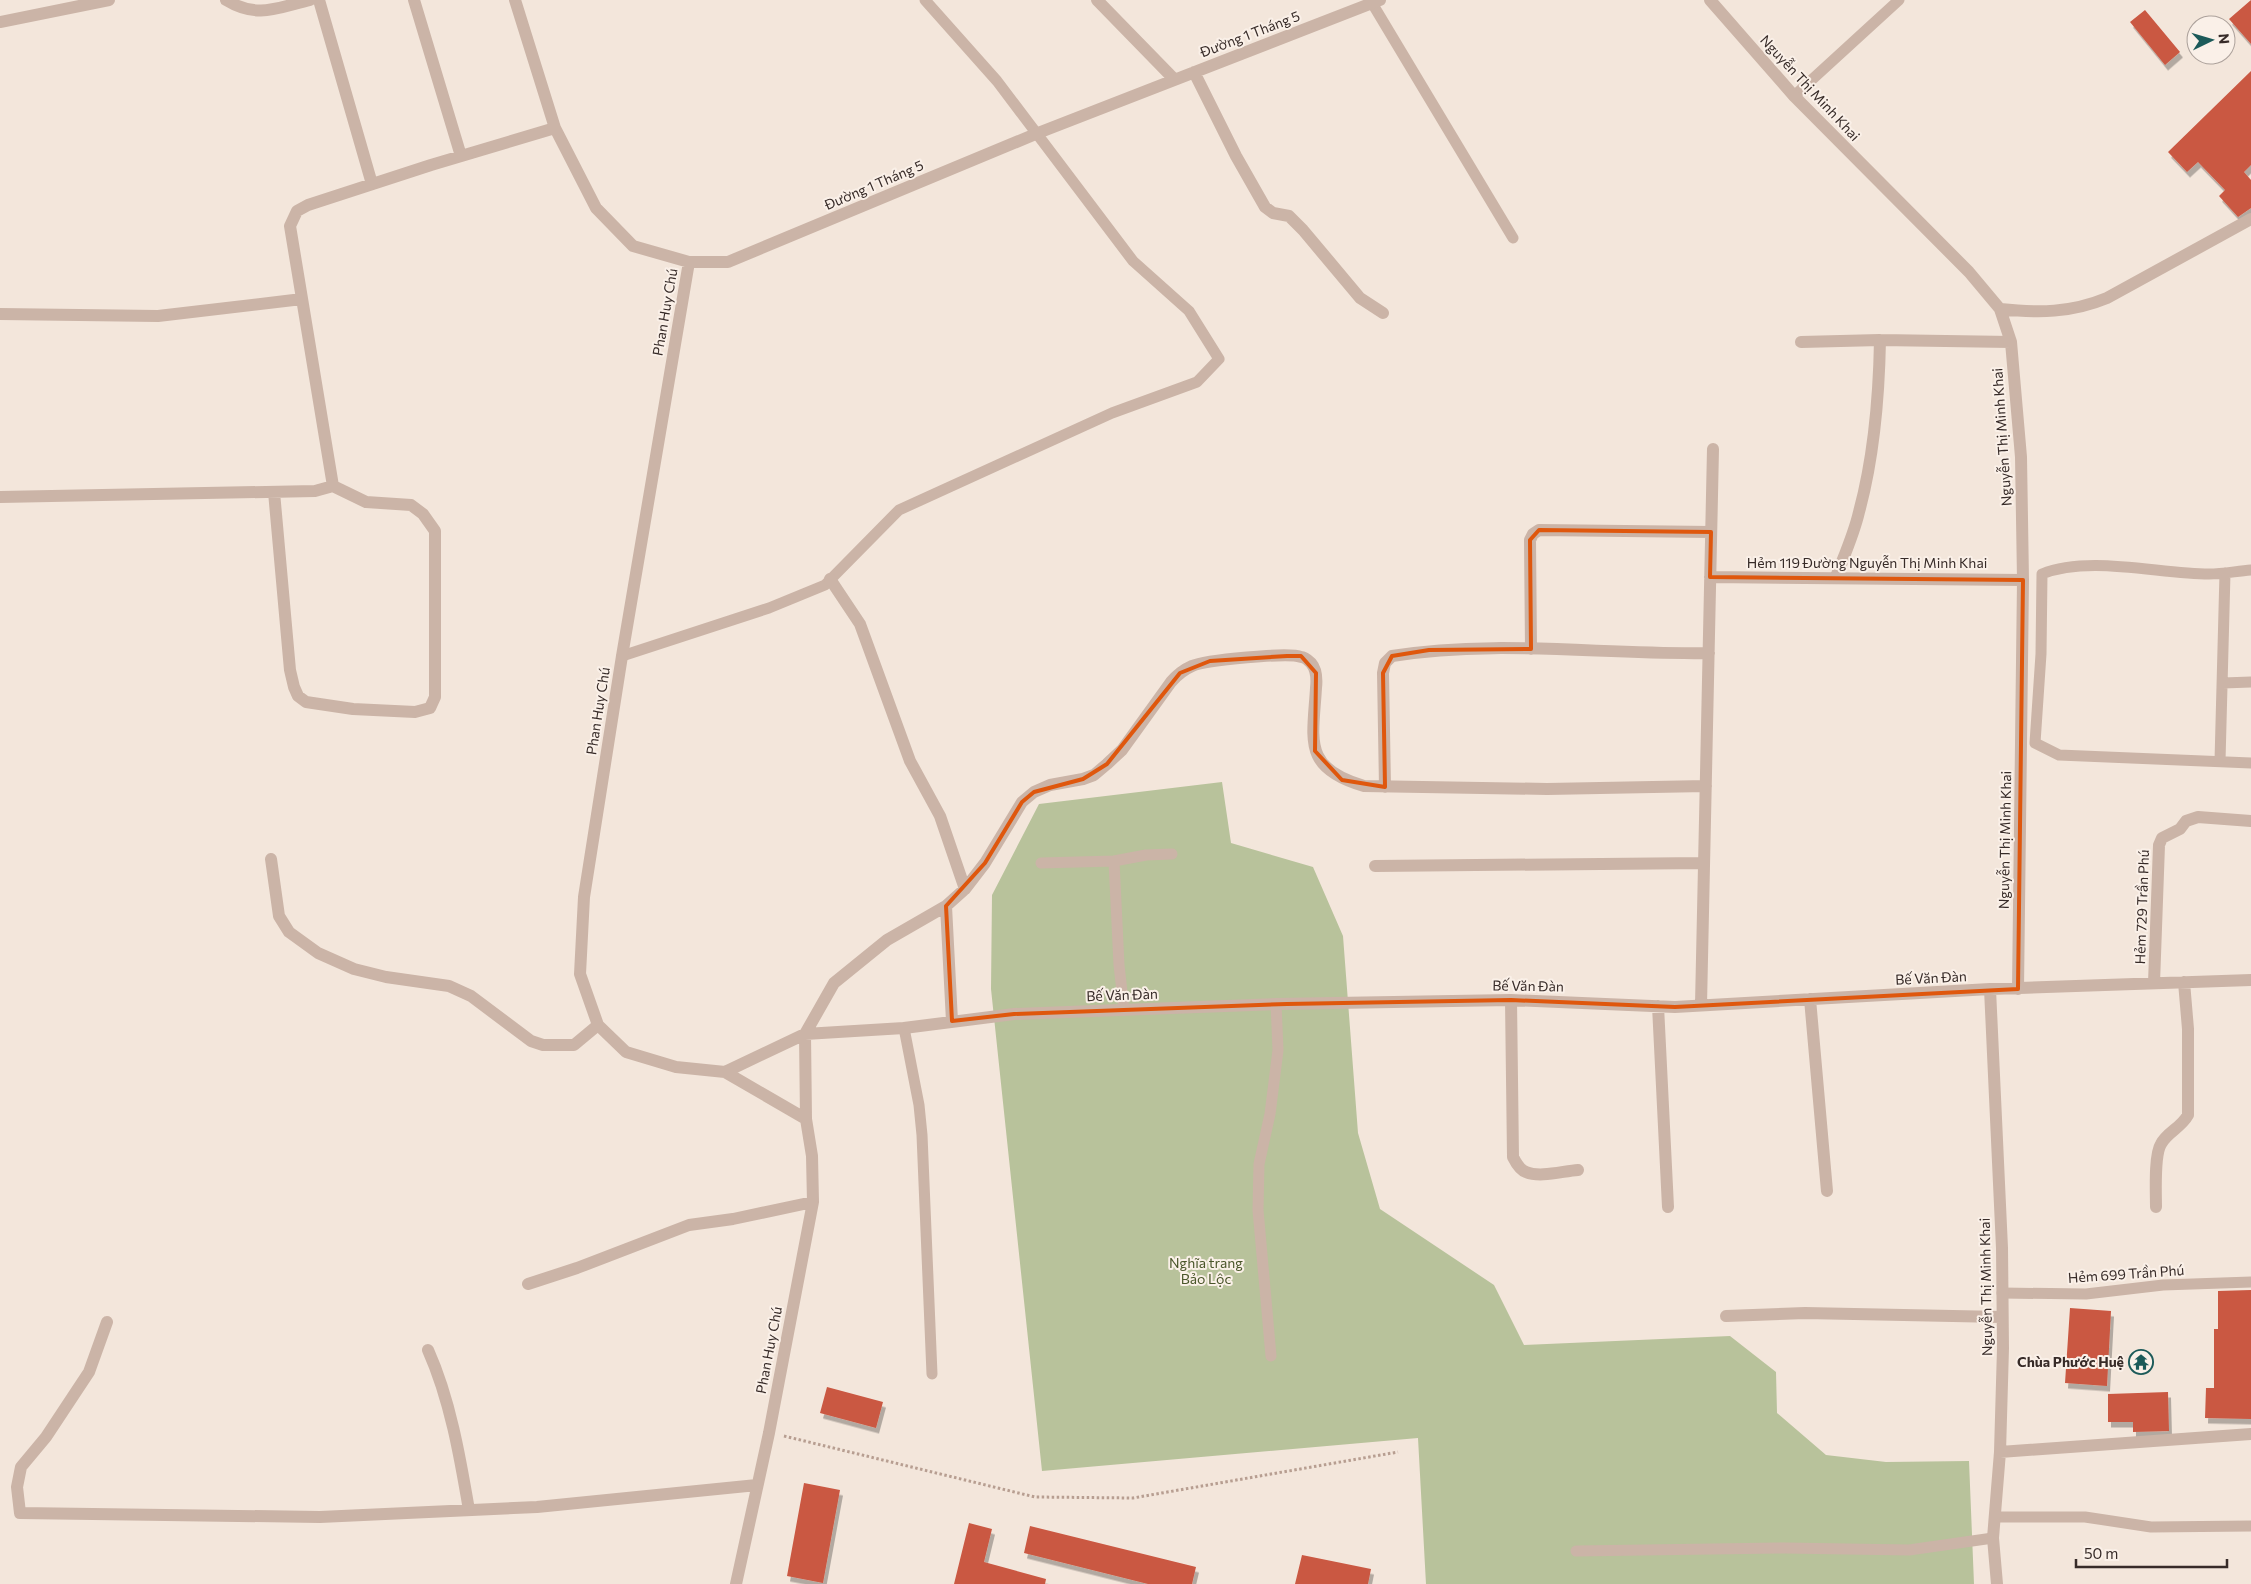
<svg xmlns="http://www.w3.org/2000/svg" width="2251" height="1584" viewBox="0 0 2251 1584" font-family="Commissioner,sans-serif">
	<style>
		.green { fill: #b8c29b }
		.building { fill: #ca5842; filter: url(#shadow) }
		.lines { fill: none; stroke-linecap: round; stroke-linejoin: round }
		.path { stroke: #b79e91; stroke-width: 3; stroke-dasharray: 2.5 2.5; stroke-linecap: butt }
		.lane { stroke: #cbb4a7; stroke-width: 11 }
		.street { stroke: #cbb4a7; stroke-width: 12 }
		.marked { fill: none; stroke: #df570d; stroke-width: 4; stroke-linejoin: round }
		.labels { text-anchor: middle; stroke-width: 4; stroke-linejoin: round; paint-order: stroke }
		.street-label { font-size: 14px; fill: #372b28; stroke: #faf0e8 }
		.park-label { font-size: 14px; fill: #4a562a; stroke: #faf0e8 }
		.poi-label { font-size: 14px; font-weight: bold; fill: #372b28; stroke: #faf0e8; text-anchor: end }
	</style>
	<defs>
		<filter id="shadow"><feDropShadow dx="3" dy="5.5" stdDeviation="0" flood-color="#0004"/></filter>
	</defs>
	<rect width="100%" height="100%" fill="#f3e6db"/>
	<!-- green -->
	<path class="green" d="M1222,782L1231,843L1313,867L1343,936L1358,1133L1380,1209L1494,1285L1524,1345L1730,1336L1776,1372L1777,1413L1826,1455L1886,1462L1969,1461L1974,1584H1426L1418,1438L1042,1471L991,989L992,895L1039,804Z"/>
	<!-- building -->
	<path class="building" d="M2251,0V44L2229,19Z
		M2145,10L2180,52L2165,65L2130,22Z
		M2251,71V165L2244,172L2251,180V208L2238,217L2219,196L2225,190L2198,162L2187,172L2168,152Z
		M2251,1290V1419L2205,1418L2206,1388H2214V1329H2218V1291Z
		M2070,1308L2111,1311L2107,1386L2065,1383Z
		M827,1387L883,1402L876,1428L820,1413Z
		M2168,1392L2169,1431L2133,1432V1422H2108V1394Z
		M804,1483L840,1490L823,1583L787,1576Z
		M969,1523L992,1529L984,1562L1046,1579L1045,1584H954Z
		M1030,1526L1196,1567L1192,1584H1148L1024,1553Z
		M1302,1555L1371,1569L1368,1584H1295Z"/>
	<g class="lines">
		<!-- path -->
		<path class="path" d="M784,1436L1035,1497L1133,1498L1398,1452"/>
		<!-- lane -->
		<path class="lane" d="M1372,3L1513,238
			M1794,96L1899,0
			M2251,570C2237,571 2223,574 2209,574C2159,574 2089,555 2042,574L2041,654L2035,743L2059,755L2251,763
			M622,656L769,608L825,585L899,510L1112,413L1197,382L1219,359L1189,311L1133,261L997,81L925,0
			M2223,683L2251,682
			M2220,761L2225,573
			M1114,861L1119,965L1124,1010
			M1041,863L1114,861L1146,855L1172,854
			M904,1028L919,1105L922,1135L932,1374
			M2002,1293L2086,1294L2163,1285L2251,1282
			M1271,1356L1258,1210L1259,1164L1270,1114L1278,1050L1276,1004
			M1995,1517H2085L2151,1527L2251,1526
			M1576,1551L1785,1548L1909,1550L1993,1538"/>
		<!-- street -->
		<path class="street" d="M226,0C257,19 277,8 310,0
			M319,0L372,184
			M414,0L461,156
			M515,0L555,128L596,208L633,246L689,262H728L1038,133L1380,0
			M1097,0L1174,79
			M1710,0L1794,96L1969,272L2000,309L2011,342L2021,457L2023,580L2018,989
			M0,22L109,0
			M1194,72L1236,156L1265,207L1273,213L1289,216L1303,230L1360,298L1383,313
			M689,262L622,656L584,897L580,974L598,1025L626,1052L676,1067L725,1072
			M2000,309C2038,313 2071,313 2107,298L2251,219
			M0,314L158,316L302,299
			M1801,342L1880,340L2011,342
			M274,492L290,670L294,687L298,696L306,702L353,709L415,712L430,708L435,697V531L423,514L411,505L366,502L333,486
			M0,497L315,491L333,486L290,226L297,211L308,205L431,165L555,128
			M1710,577L2023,580
			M1836,577C1844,556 1854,534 1859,512C1874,457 1879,397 1880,340
			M830,579L860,624L910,761L940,816L965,889
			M1531,649L1530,540L1533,534L1539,530L1711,532
			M1706,786L1547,789L1364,786C1302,768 1313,740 1316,688C1317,679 1317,670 1311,663C1309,661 1304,657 1301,657C1289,652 1205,660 1192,666C1183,670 1177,675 1171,682L1122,750L1107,764L1094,775L1083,779L1050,785L1034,792L1022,802L985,863L965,889L946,906L887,940L834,983L805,1034L806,1119L725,1072L805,1034L904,1028L1014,1014L1276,1004L1511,1000L1675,1007L1990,989L2251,980
			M1385,787L1383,673L1385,663L1392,656C1496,639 1603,655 1709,653
			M271,859L279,916L289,932L318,953L354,969L386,977L449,986L471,996L531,1041L543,1045H574L598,1025
			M1375,866L1704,863
			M946,906L952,1021
			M2154,983L2159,845L2162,838L2180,829L2186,821L2198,817L2251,821
			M1990,989L2002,1248L2003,1348L2000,1452L1993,1538L1997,1584
			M1810,999L1827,1191
			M1511,1000L1513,1157C1516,1163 1520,1170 1526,1172C1540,1178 1563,1171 1578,1170
			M1701,1005L1713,449
			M1658,1006L1668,1207
			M2156,1207C2156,1193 2154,1155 2161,1144C2167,1132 2181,1128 2188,1115V1029L2184,982
			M528,1284L577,1268L689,1225L733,1219L813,1202
			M1726,1316L1805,1313L2002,1317
			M107,1322L89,1372L46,1437L21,1467L17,1487L20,1513L320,1517L537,1507L757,1485
			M428,1350C450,1399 460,1457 469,1510
			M2000,1452L2251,1434
			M736,1584L769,1433L813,1202L812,1156L806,1119"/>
	</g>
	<!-- marked area -->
	<path class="marked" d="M1539,530L1711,532L1710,577L2023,580L2018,989L1675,1007L1511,1000L1287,1004L1014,1014L952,1021L946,906L985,863L1022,802L1034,792L1083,779L1107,764L1180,673L1210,661L1287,656H1301L1316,673L1315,751L1342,780L1385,787L1383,673L1392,656L1429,650L1531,649L1530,540Z"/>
	<!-- icons -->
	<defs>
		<symbol id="temple-ring" viewBox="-11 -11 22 22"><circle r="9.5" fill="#faf0e8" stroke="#1c5a59" stroke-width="1.5"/><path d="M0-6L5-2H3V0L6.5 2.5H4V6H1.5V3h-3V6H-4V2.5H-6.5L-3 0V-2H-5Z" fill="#1c5a59"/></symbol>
	</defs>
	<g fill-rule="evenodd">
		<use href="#temple-ring" x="2127" y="1348" width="28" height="28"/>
	</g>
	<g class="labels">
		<!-- street labels -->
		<g class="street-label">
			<text transform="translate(1250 34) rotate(-21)" y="5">Đường 1 Tháng 5</text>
			<text transform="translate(1810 88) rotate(47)" y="5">Nguyễn Thị Minh Khai</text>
			<text transform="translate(874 185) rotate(-23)" y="5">Đường 1 Tháng 5</text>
			<text transform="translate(665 312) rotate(-80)" y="5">Phan Huy Chú</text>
			<text transform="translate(2002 437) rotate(-94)" y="5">Nguyễn Thị Minh Khai</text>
			<text x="1867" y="568">Hẻm 119 Đường Nguyễn Thị Minh Khai</text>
			<text transform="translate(598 711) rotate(-81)" y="5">Phan Huy Chú</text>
			<text transform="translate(2005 840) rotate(-89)" y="5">Nguyễn Thị Minh Khai</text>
			<text transform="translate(2142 907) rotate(-88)" y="5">Hẻm 729 Trần Phú</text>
			<text transform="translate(1931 978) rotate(-3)" y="5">Bế Văn Đàn</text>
			<text transform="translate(1528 986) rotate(1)" y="5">Bế Văn Đàn</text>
			<text transform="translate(1122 995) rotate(-2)" y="5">Bế Văn Đàn</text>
			<text transform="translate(2126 1274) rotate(-4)" y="5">Hẻm 699 Trần Phú</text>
			<text transform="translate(1986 1287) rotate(-91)" y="5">Nguyễn Thị Minh Khai</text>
			<text transform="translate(769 1350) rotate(-79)" y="5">Phan Huy Chú</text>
		</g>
		<!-- park labels -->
		<g class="park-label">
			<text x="1206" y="1268">Nghĩa trang<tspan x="1206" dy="16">Bảo Lộc</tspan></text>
		</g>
		<!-- poi labels -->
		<g class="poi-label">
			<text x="2124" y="1367">Chùa Phước Huệ</text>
		</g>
	</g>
	<!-- north arrow -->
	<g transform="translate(2211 40) rotate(85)"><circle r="24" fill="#faf0e8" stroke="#aca19b"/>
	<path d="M0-4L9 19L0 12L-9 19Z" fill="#1c5a59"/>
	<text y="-8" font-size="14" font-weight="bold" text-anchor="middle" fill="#372b28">N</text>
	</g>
	<!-- scale -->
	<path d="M2076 1559v8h151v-8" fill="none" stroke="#372b28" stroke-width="2.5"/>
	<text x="2084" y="1559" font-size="15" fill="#372b28" stroke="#faf0e8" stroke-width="4" paint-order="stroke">50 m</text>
</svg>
